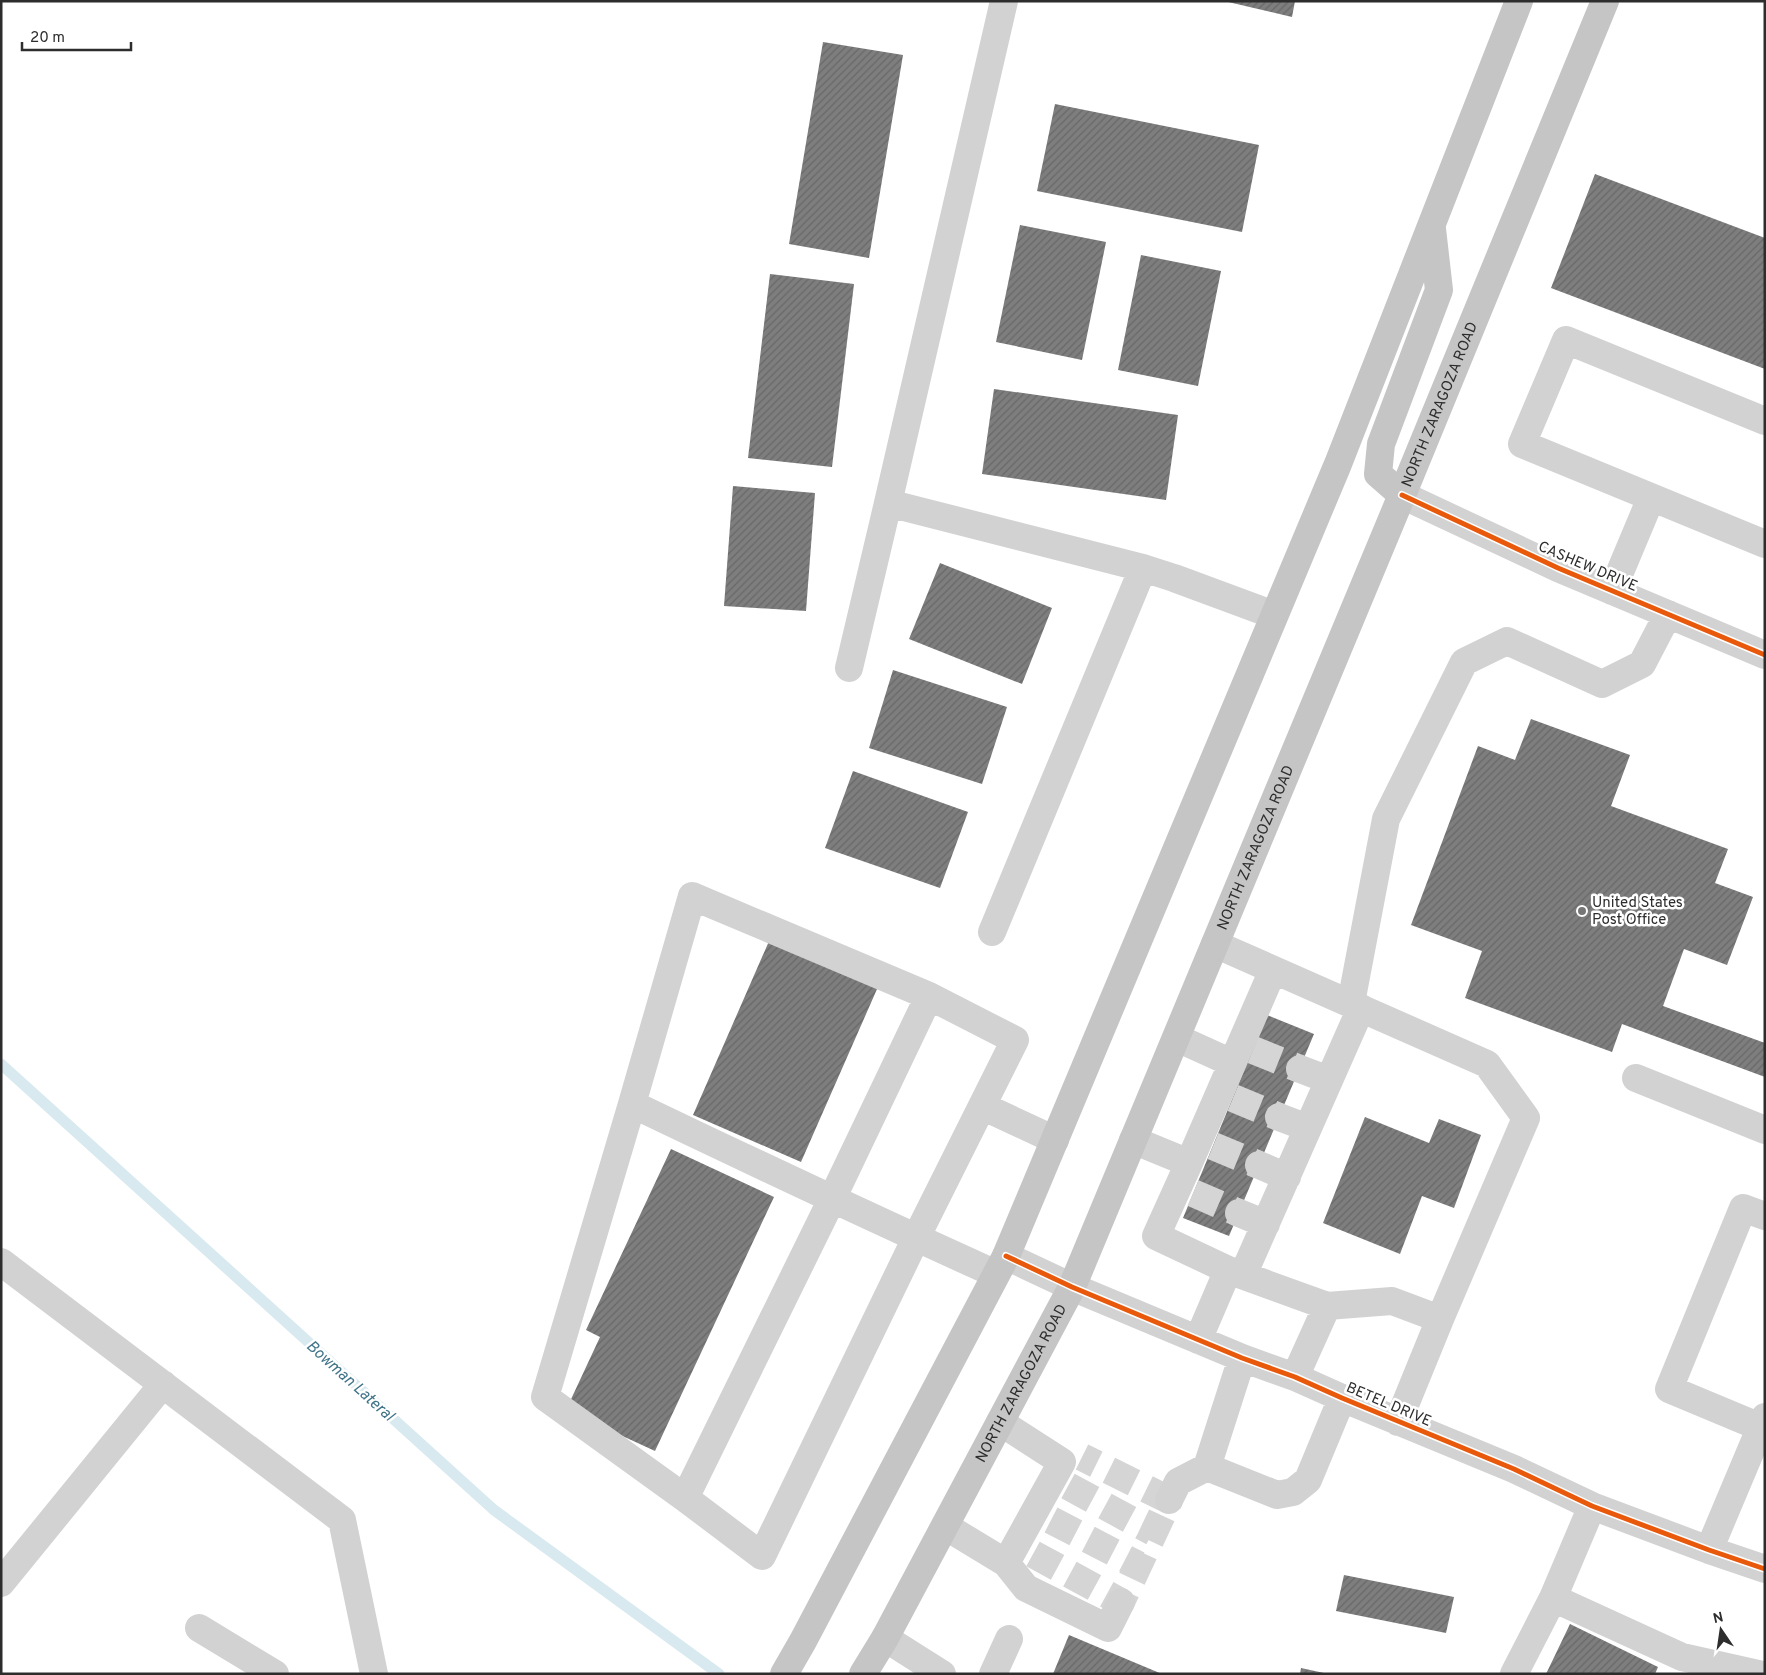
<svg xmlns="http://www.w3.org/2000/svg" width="1766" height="1675" viewBox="0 0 1766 1675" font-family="Overpass,sans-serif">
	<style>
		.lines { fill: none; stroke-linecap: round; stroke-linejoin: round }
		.stream { stroke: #d8e9ef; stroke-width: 11 }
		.building { fill: url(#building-hatch) }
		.minor-tunnel { stroke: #d5d5d5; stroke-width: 28; stroke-dasharray: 28 14; stroke-linecap: butt }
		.minor { stroke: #d2d2d2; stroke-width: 28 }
		.major { stroke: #c5c5c5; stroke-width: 28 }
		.cycleway-casing { stroke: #fff; stroke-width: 8 }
		.cycleway { stroke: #e8590c; stroke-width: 5 }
		.poi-dot { fill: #767676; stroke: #fff; stroke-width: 2 }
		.labels { text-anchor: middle; stroke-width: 5; stroke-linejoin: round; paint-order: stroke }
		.street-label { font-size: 15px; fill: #2d2d2d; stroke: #fff }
		.poi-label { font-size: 15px; fill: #2d2d2d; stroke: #fff; text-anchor: start }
		.water-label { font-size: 16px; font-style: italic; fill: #417489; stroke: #fff }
	</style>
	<defs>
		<pattern id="building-hatch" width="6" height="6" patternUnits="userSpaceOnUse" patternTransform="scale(1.25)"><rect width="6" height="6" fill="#7e7e7e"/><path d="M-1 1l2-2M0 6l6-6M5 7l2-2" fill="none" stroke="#686868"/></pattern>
	</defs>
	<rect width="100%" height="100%" fill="#fff"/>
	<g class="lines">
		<!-- stream -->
		<path class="stream" d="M1,1064L494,1510L719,1674"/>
	</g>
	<!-- building -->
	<path class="building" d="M1224,1H1295L1292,17Z
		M823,42L903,55L869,258L789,244Z
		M1055,104L1259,145L1242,232L1037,191Z
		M1595,174L1765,238V369L1551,288Z
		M1020,225L1106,242L1082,360L996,342Z
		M1141,255L1221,271L1198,386L1118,370Z
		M770,274L854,284L832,467L748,458Z
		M994,389L1178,415L1166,500L982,474Z
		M733,486L815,493L806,611L724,606Z
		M940,563L1052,608L1022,684L909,639Z
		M893,670L1007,707L982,784L869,748Z
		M1531,719L1630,755L1611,806L1728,849L1715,883L1753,897L1727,965L1684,949L1663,1006L1765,1043V1077L1622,1024L1612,1052L1465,998L1482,951L1411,925L1478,746L1515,760Z
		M853,771L968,812L940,888L825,848Z
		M773,932L881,980L801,1162L693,1115Z
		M1267,1015L1314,1034L1229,1236L1183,1218Z
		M1365,1117L1429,1143L1439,1119L1481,1135L1454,1208L1422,1196L1400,1254L1323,1223Z
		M671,1149L774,1197L655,1451L566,1410L600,1337L586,1330Z
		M1344,1575L1454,1597L1446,1633L1336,1611Z
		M1570,1624L1658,1667L1655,1674H1546Z
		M1069,1635L1162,1674H1053Z
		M1301,1668L1324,1673V1674H1300Z"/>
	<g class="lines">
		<!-- minor-tunnel -->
		<path class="minor-tunnel" d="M1253,1050L1300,1069
			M1233,1098L1279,1117
			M1213,1146L1259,1165
			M1193,1193L1239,1213
			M1068,1486L1153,1532
			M1051,1520L1138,1565
			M1033,1554L1121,1602L1169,1500L1082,1457"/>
		<!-- minor -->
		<path class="minor" d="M1004,1L888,503L1143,568L1174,578L1274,615
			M1765,421L1566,340L1522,444L1765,544
			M1402,495L1558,568L1765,655
			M1612,591L1651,498
			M849,668L888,503
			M992,932L1143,568
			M1215,944L1487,1064L1526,1118L1440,1319L1398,1422
			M1351,1003L1386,819L1464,662L1507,641L1602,684L1642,664L1668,614
			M1177,1038L1232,1063
			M1300,1069L1329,1080
			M1636,1078L1765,1130
			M632,1104L692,896L929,996
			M982,1106L1055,1140
			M1279,1117L1308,1128
			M1133,1140L1189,1163L1273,970
			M1189,1163L1156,1236L1228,1270
			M1259,1165L1287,1177
			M1239,1213L1266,1224
			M1006,1256L1072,1287L1242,1358L1295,1377L1342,1398L1514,1469L1592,1506L1709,1550L1765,1569
			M1,1262L342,1520L374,1674
			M1243,1275L1361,1008
			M1198,1340L1228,1270L1327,1306L1392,1301L1440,1319
			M1242,1358L1207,1467L1277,1495L1293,1492L1308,1480L1342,1398
			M1295,1377L1327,1306
			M1760,1427L1669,1389L1743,1208L1765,1216
			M685,1498L832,1199L929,996L1015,1040L916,1238L762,1556L685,1498L545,1397L632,1104C753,1162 874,1219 996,1274
			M1169,1500L1178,1482L1207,1467
			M945,1526L1006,1563L1062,1462L1000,1422
			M1709,1550L1765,1417
			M1006,1563L1026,1588L1108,1628L1121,1602
			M1,1583L163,1384
			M1553,1598L1682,1657L1758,1674
			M199,1628L275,1674
			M885,1638L942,1674
			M993,1674L1009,1639
			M1514,1674L1553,1598L1592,1506"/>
		<!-- major -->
		<g class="major">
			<path d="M1402,495L1378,474L1381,444L1439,290L1432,229"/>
			<path d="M784,1674L803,1641L1006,1256L1338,464L1519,1"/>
			<path id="s1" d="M863,1674L885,1638L1072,1287L1402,495L1605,1"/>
		</g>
		<defs>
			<path id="cycleway" d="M1402,495L1558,568L1765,655
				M1006,1256L1072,1287L1242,1358L1295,1377L1342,1398L1514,1469L1592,1506L1709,1550L1765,1569"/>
		</defs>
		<!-- cycleway casing -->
		<use href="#cycleway" class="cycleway-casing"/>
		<!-- cycleway -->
		<use href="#cycleway" class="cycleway"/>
	</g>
	<!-- markers -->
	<circle class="poi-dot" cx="1582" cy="911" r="5"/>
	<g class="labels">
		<!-- street labels -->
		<g class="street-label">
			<text dy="5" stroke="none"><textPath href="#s1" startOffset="1396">NORTH ZARAGOZA ROAD</textPath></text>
			<text transform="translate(1588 566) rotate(23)" y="5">CASHEW DRIVE</text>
			<text dy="5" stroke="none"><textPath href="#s1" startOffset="916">NORTH ZARAGOZA ROAD</textPath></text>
			<text dy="5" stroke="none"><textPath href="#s1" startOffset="331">NORTH ZARAGOZA ROAD</textPath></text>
			<text transform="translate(1389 1404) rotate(23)" y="5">BETEL DRIVE</text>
		</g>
		<!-- poi labels -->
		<g class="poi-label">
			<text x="1592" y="907">United States<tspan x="1592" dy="17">Post Office</tspan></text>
		</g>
		<!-- water labels -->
		<g class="water-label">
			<text transform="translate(351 1380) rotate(42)" y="6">Bowman Lateral</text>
		</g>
	</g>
	<!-- border -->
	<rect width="1766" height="1675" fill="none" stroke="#2d2d2d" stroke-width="5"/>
	<!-- north arrow -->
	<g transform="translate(1721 1630) rotate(347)" stroke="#ffffff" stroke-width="4" paint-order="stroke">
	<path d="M0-4L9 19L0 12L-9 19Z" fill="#2d2d2d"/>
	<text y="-8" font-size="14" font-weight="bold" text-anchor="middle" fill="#2d2d2d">N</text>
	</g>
	<!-- scale -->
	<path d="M22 42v8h109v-8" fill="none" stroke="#2d2d2d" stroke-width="2.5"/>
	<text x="30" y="42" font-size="15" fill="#2d2d2d" stroke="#ffffff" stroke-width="4" paint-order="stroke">20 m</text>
</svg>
